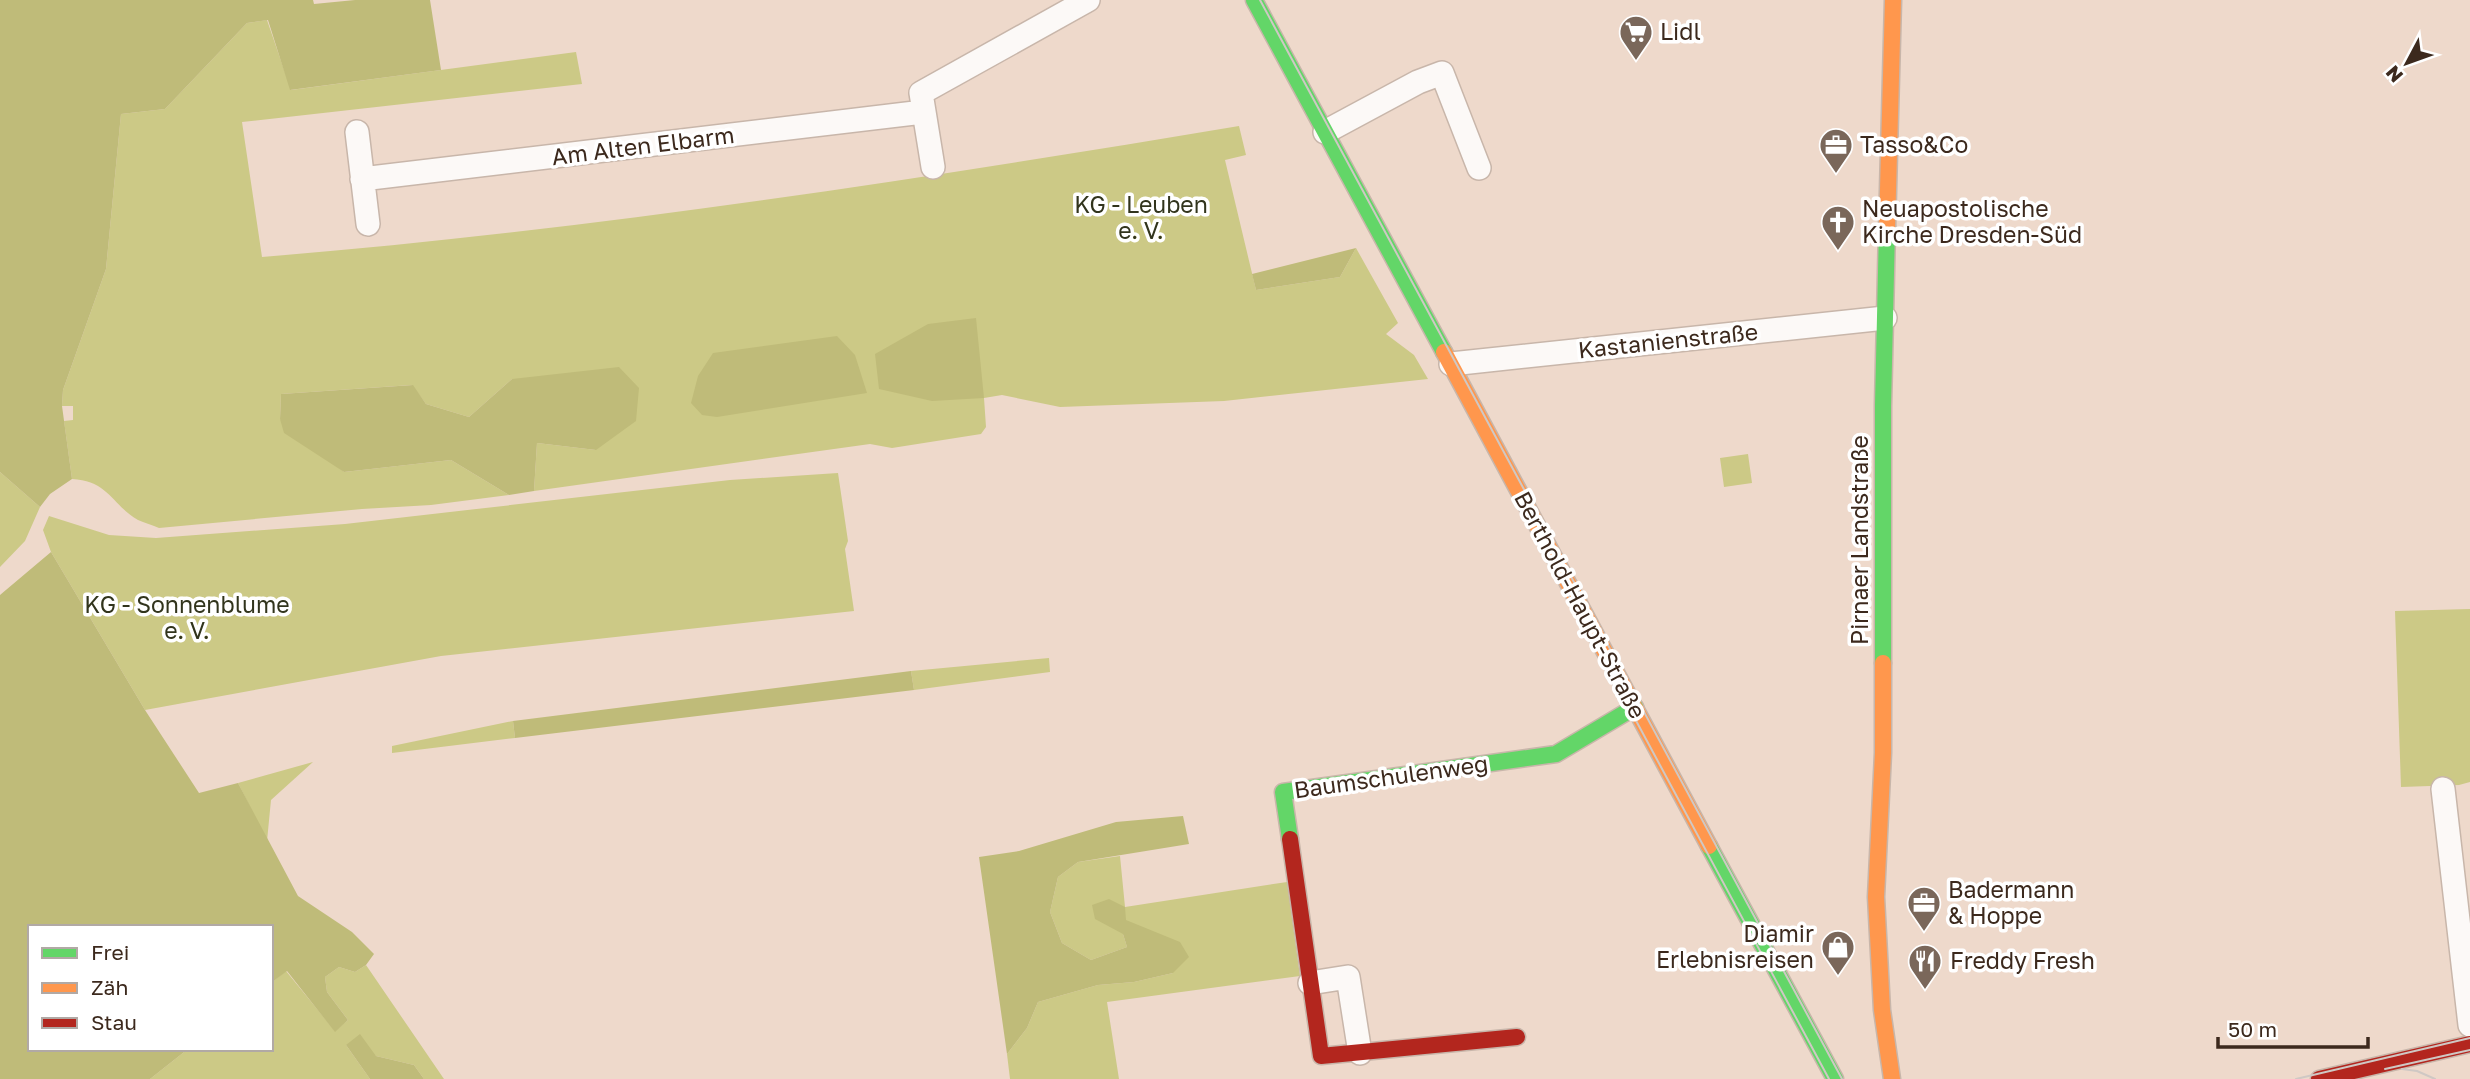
<svg xmlns="http://www.w3.org/2000/svg" width="2470" height="1079" viewBox="0 0 2470 1079" font-family="'Golos Text',sans-serif">
	<style>
		.green { fill: #ccc986 }
		.forest { fill: #bfbb79 }
		.lines { fill: none; stroke-linecap: round; stroke-linejoin: round }
		.street-casing { stroke: #c8b6aa; stroke-width: 26 }
		.fast-casing { stroke: #c8b6aa; stroke-width: 19 }
		.slow-casing { stroke: #c8b6aa; stroke-width: 19 }
		.jam-casing { stroke: #c8b6aa; stroke-width: 19 }
		.street { stroke: #fcf9f7; stroke-width: 23 }
		.fast { stroke: #63d668; stroke-width: 16 }
		.slow { stroke: #ff974d; stroke-width: 16 }
		.jam { stroke: #b3261e; stroke-width: 16 }
		.tram { stroke: #cfc8c4; stroke-width: 2 }
		.labels { text-anchor: middle; stroke-width: 7; stroke-linejoin: round; paint-order: stroke }
		.poi-label { font-size: 23px; fill: #3c291d; stroke: #fff; text-anchor: start }
		.street-label { font-size: 23px; fill: #3c291d; stroke: #fff }
		.park-label { font-size: 23px; fill: #31341c; stroke: #fff }
	</style>
	<rect width="100%" height="100%" fill="#eed9cb"/>
	<!-- green -->
	<path class="green" d="M267,20L291,90L576,52L582,84L242,122L262,257C590,230 915,180 1239,126L1246,155L1225,160L1256,290L1340,277L1356,248L1398,323L1386,334L1414,355L1428,379L1224,401L1060,407L1002,395L984,398L986,427L981,434L892,448L870,444L534,491L537,443L596,450L512,379L469,417L426,404L412,385L281,394L280,419L344,472L451,460L509,495L431,505L362,509L159,528C153,525 144,523 138,520C112,505 109,481 72,479L64,421L73,420V406H62L63,390L106,269L121,114L165,109L247,23Z
		M1748,454L1752,483L1724,487L1720,458Z
		M0,472L40,507L25,541L0,567Z
		M838,473L848,541L845,549L854,611L441,656L145,710L51,552L43,530L49,516L109,535L156,538L345,524L730,480Z
		M2470,609V782L2459,785L2401,787L2395,611Z
		M1049,658L1050,672L914,690L911,671Z
		M513,721L515,738L392,753V746Z
		M313,762L271,800L267,841L238,783Z
		M1120,856L1125,907L1287,882L1300,976L1107,1002L1119,1079H1010L1007,1054L1027,1028L1038,1002L1098,985L1134,982L1173,973L1123,934L1127,947L1091,960L1062,943L1050,912L1058,877L1078,862Z
		M366,965L444,1079H424L414,1065L376,1056L346,1045L370,1079H150L188,1049H271V983L286,971L335,1031L348,1020L327,992L325,977L339,967L355,972Z"/>
	<!-- forest -->
	<path class="forest" d="M0,0H313L314,4L355,0H430L441,70L290,90L268,20L247,23L165,109L121,114L106,269L63,390L62,406L72,479L50,494L40,507L0,472Z
		M1356,248L1340,277L1256,290L1252,274Z
		M976,318L984,398L932,401L879,389L875,354L928,324Z
		M837,336L855,355L867,393L717,417L702,415L691,403L698,376L713,353Z
		M619,367L639,388L636,421L596,450L537,443L534,491L509,495L451,460L344,472L284,433L280,419L281,394L413,385L426,404L469,417L512,379Z
		M51,552L145,710L199,793L238,783L298,896L352,932L374,954L366,965L355,972L339,967L325,977L327,992L348,1020L335,1032L287,971L271,983V927H30V1049H188L150,1079H0V595Z
		M911,671L914,690L515,738L513,721Z
		M1183,816L1189,844L1078,862L1058,877L1050,912L1062,943L1091,960L1127,947L1123,934L1095,919L1092,905L1109,899L1125,907L1126,920L1180,942L1189,957L1173,973L1134,982L1098,985L1038,1002L1027,1028L1007,1054L979,857L1019,851L1116,822Z
		M360,1034L376,1056L414,1065L424,1079H370L346,1045Z"/>
	<g class="lines">
		<defs>
			<path id="street" d="M357,132L368,224
				M1325,132L1418,82L1442,73L1479,168
				M933,167L921,93L1088,0
				M362,179L923,112
				M1451,364L1885,318
				M2443,789L2470,1025
				M1310,983L1348,977L1360,1053"/>
			<path id="fast" d="M1254,0L1444,352
				M1883,663V406L1887,228
				M1290,839L1283,792L1556,754L1635,707
				M1709,846L1835,1079"/>
			<path id="slow" d="M1887,228L1893,0
				M1444,352L1709,846
				M1883,663V753L1876,897L1882,1010L1892,1079"/>
			<path id="jam" d="M1290,839L1321,1056L1517,1037
				M2319,1079L2470,1044"/>
		</defs>
		<!-- street casing -->
		<use href="#street" class="street-casing"/>
		<!-- fast casing -->
		<use href="#fast" class="fast-casing"/>
		<!-- slow casing -->
		<use href="#slow" class="slow-casing"/>
		<!-- jam casing -->
		<use href="#jam" class="jam-casing"/>
		<!-- street -->
		<use href="#street" class="street"/>
		<!-- fast -->
		<use href="#fast" class="fast"/>
		<!-- slow -->
		<use href="#slow" class="slow"/>
		<!-- jam -->
		<use href="#jam" class="jam"/>
		<!-- tram -->
		<path class="tram" d="M1260,0L1842,1079
			M1535,533L1829,1079
			M2385,1069L2470,1050
			M2402,1069L2417,1071L2435,1079
			M2296,1079L2470,1038"/>
	</g>
	<!-- icons -->
	<defs>
		<symbol id="supermarket-pin" viewBox="-11 -11 22 30"><path d="M0 17L-7.5 6A9.5 9.5 0 1 1 7.5 6Z" fill="#7a675a" stroke="#fff"/><path d="M-6-5.5h2.5l.6 2H6L4.5 2H-2.5L-4.4-4H-6ZM-1.5 3.2a1.3 1.3 0 1 0 .1 0ZM3 3.2a1.3 1.3 0 1 0 .1 0Z" fill="#fff"/></symbol>
		<symbol id="office-pin" viewBox="-11 -11 22 30"><path d="M0 17L-7.5 6A9.5 9.5 0 1 1 7.5 6Z" fill="#7a675a" stroke="#fff"/><path d="M-6-3h4V-5.5h4V-3h4V5H-6ZM-1-4.5V-3h2v-1.5ZM-6 0V1H6V0Z" fill="#fff"/></symbol>
		<symbol id="church-pin" viewBox="-11 -11 22 30"><path d="M0 17L-7.5 6A9.5 9.5 0 1 1 7.5 6Z" fill="#7a675a" stroke="#fff"/><path d="M-1.2-6h2.4v3.5h3.3v2.4h-3.3V6h-2.4V-.1h-3.3v-2.4h3.3Z" fill="#fff"/></symbol>
		<symbol id="shop-pin" viewBox="-11 -11 22 30"><path d="M0 17L-7.5 6A9.5 9.5 0 1 1 7.5 6Z" fill="#7a675a" stroke="#fff"/><path d="M-5-2.5h2.3a2.7 3.5 0 0 1 5.4 0H5L5.5 6h-11ZM-1.5-2.5h3a1.5 2.3 0 0 0-3 0Z" fill="#fff"/></symbol>
		<symbol id="restaurant-pin" viewBox="-11 -11 22 30"><path d="M0 17L-7.5 6A9.5 9.5 0 1 1 7.5 6Z" fill="#7a675a" stroke="#fff"/><path d="M-5-6h1v4h1v-4h1v4h1v-4h1v5L-1.5 .5V6h-2V.5L-5-1ZM5-6V6H3V1.5H1.5Q1.5-4 5-6Z" fill="#fff"/></symbol>
	</defs>
	<g fill-rule="evenodd">
		<use href="#supermarket-pin" x="1617" y="13" width="38" height="52"/>
		<use href="#office-pin" x="1817" y="126" width="38" height="52"/>
		<use href="#church-pin" x="1819" y="203" width="38" height="52"/>
		<use href="#office-pin" x="1905" y="884" width="38" height="52"/>
		<use href="#shop-pin" x="1819" y="928" width="38" height="52"/>
		<use href="#restaurant-pin" x="1906" y="942" width="38" height="52"/>
	</g>
	<g class="labels">
		<!-- poi labels -->
		<g class="poi-label">
			<text x="1660" y="40">Lidl</text>
			<text x="1860" y="153">Tasso&amp;Co</text>
			<text x="1862" y="217">Neuapostolische<tspan x="1862" dy="26">Kirche Dresden-Süd</tspan></text>
			<text x="1948" y="898">Badermann<tspan x="1948" dy="26">&amp; Hoppe</tspan></text>
			<text x="1814" y="942" text-anchor="end">Diamir<tspan x="1814" dy="26">Erlebnisreisen</tspan></text>
			<text x="1950" y="969">Freddy Fresh</text>
		</g>
		<!-- street labels -->
		<g class="street-label">
			<text transform="translate(643 146) rotate(-7)" y="8">Am Alten Elbarm</text>
			<text transform="translate(1668 341) rotate(-6)" y="8">Kastanienstraße</text>
			<text transform="translate(1860 540) rotate(-90)" y="8">Pirnaer Landstraße</text>
			<text transform="translate(1580 605) rotate(62)" y="8">Berthold-Haupt-Straße</text>
			<text transform="translate(1391 777) rotate(-8)" y="8">Baumschulenweg</text>
		</g>
		<!-- park labels -->
		<g class="park-label">
			<text x="1141" y="213">KG - Leuben<tspan x="1141" dy="26">e. V.</tspan></text>
			<text x="187" y="613">KG - Sonnenblume<tspan x="187" dy="26">e. V.</tspan></text>
		</g>
	</g>
	<!-- legend -->
	<rect x="28" y="925" width="245" height="126" fill="#ffffff" stroke="#b1a9a5" stroke-width="2"/>
	<rect x="42" y="948" width="35" height="10" fill="#63d668" stroke="#b1a9a5" stroke-width="2"/>
	<text x="91" y="960" font-size="21" fill="#3c291d">Frei</text>
	<rect x="42" y="983" width="35" height="10" fill="#ff974d" stroke="#b1a9a5" stroke-width="2"/>
	<text x="91" y="995" font-size="21" fill="#3c291d">Zäh</text>
	<rect x="42" y="1018" width="35" height="10" fill="#b3261e" stroke="#b1a9a5" stroke-width="2"/>
	<text x="91" y="1030" font-size="21" fill="#3c291d">Stau</text>
	<!-- north arrow -->
	<g transform="translate(2407 63) rotate(229)" stroke="#ffffff" stroke-width="5" paint-order="stroke">
	<path d="M0-5L12 26L0 18L-12 26Z" fill="#3c291d"/>
	<text y="-10" font-size="19" font-weight="bold" text-anchor="middle" fill="#3c291d">N</text>
	</g>
	<!-- scale -->
	<path d="M2218 1037v10h150v-10" fill="none" stroke="#3c291d" stroke-width="3.5"/>
	<text x="2228" y="1037" font-size="21" fill="#3c291d" stroke="#ffffff" stroke-width="5" paint-order="stroke">50 m</text>
</svg>
